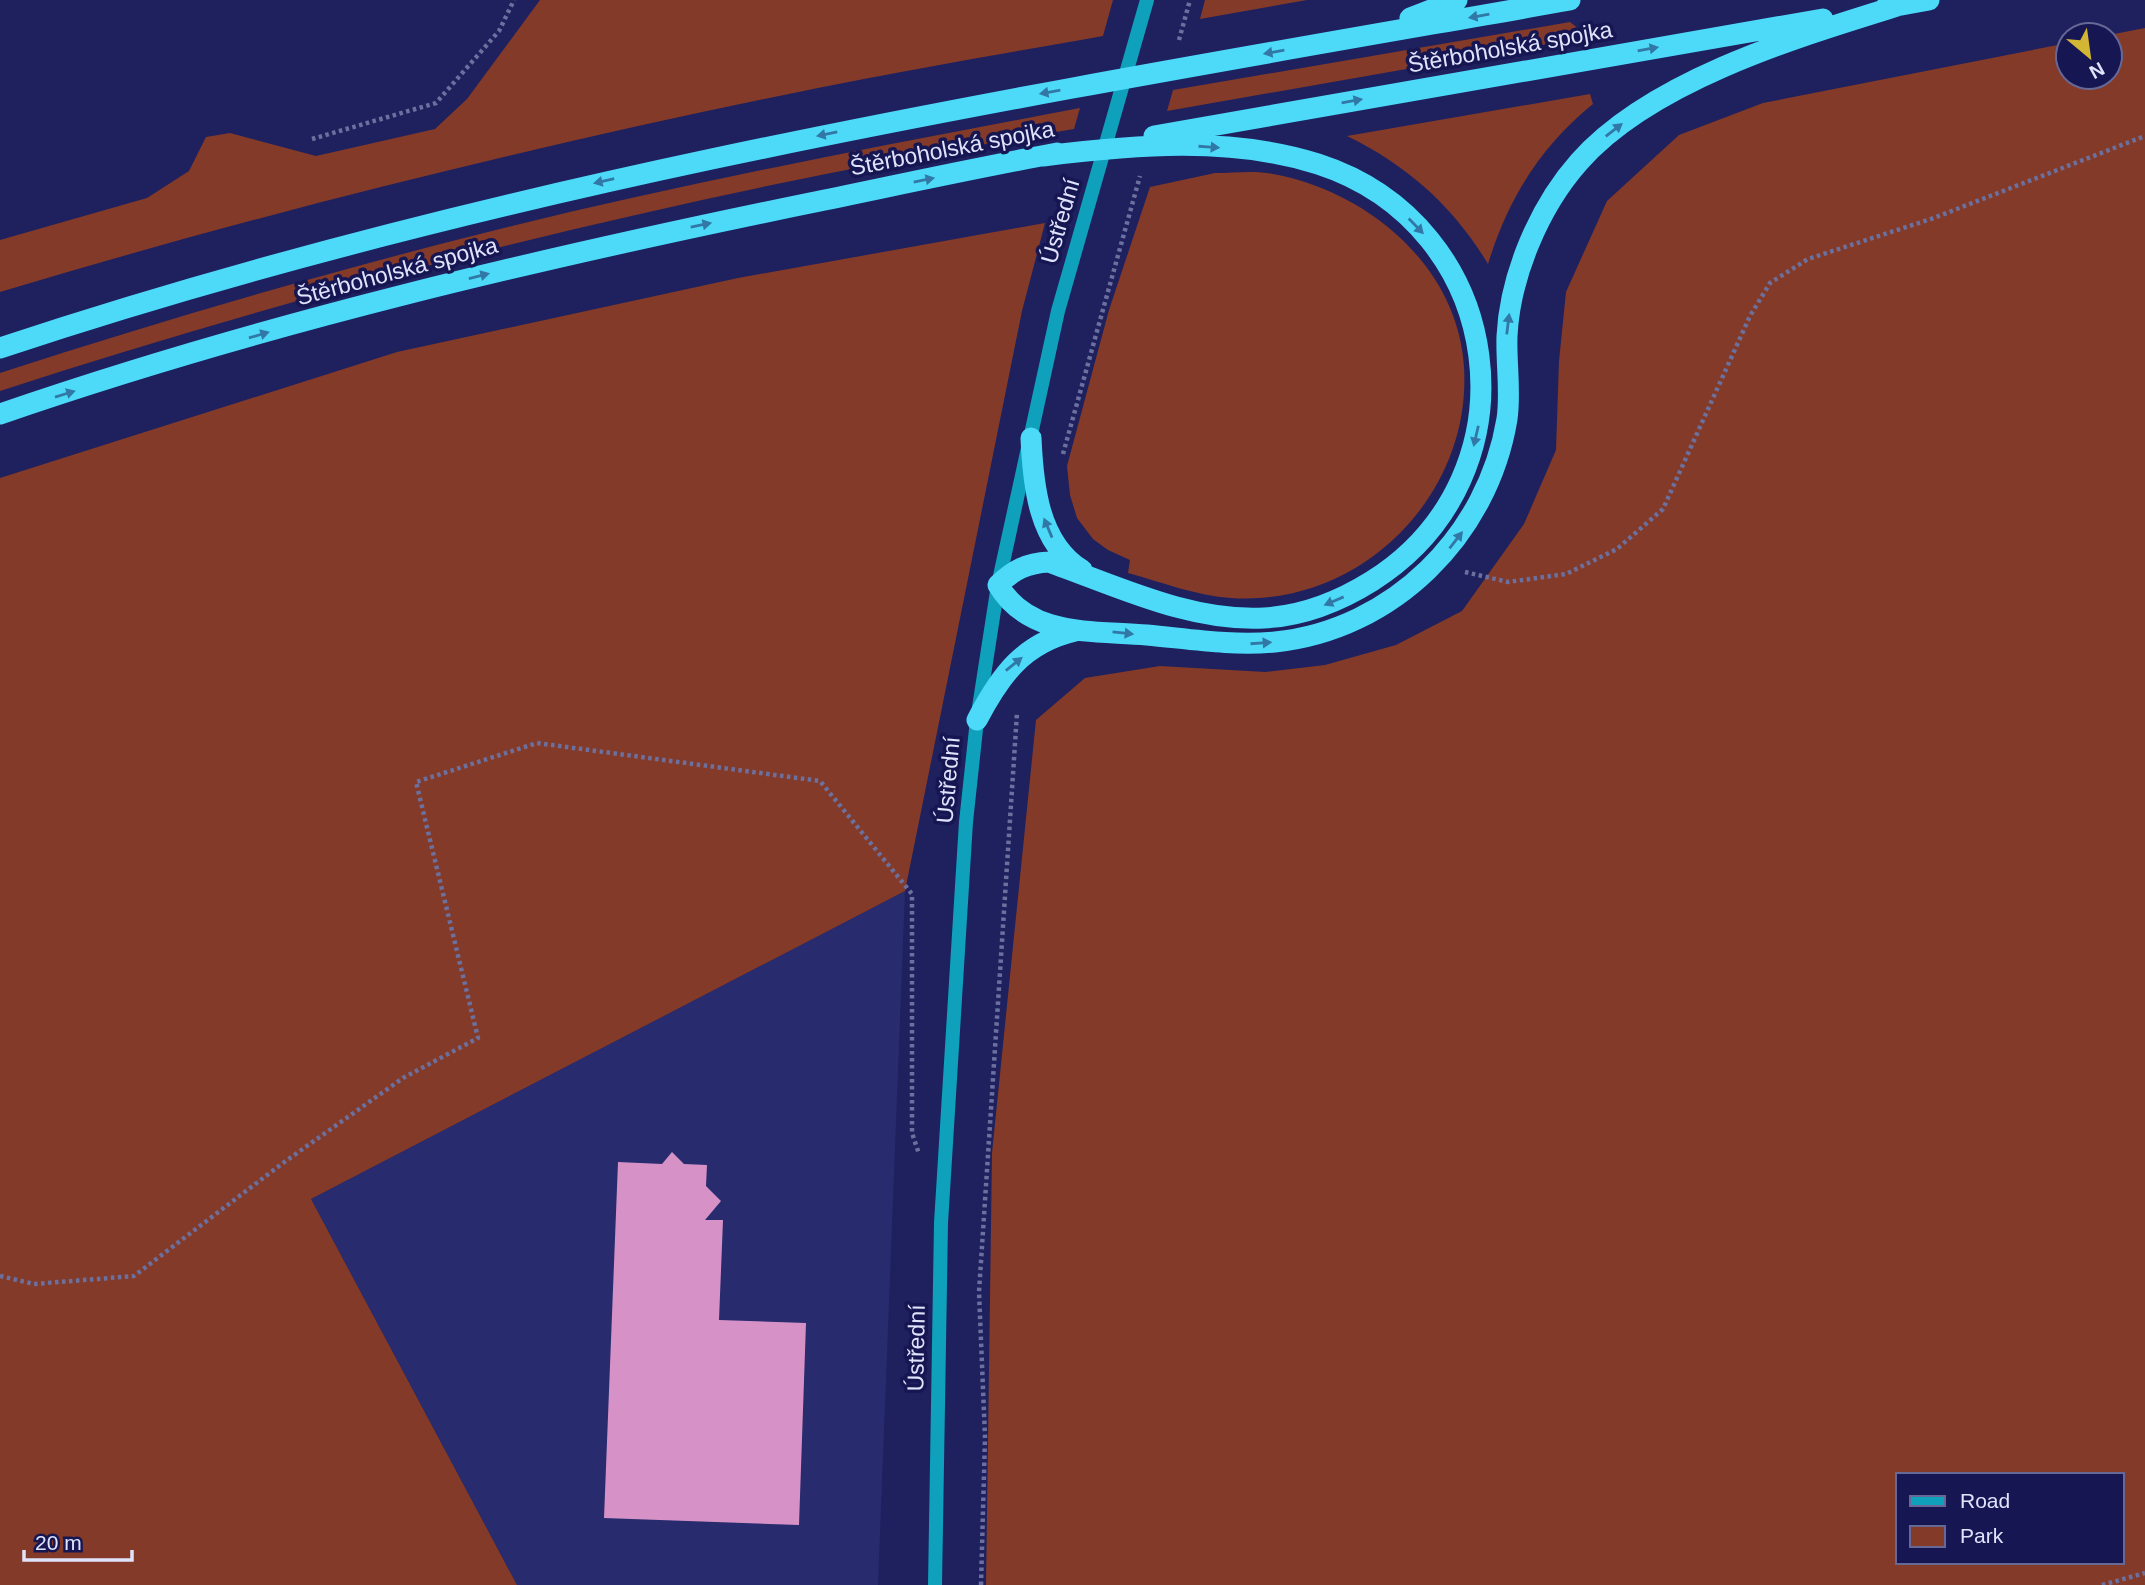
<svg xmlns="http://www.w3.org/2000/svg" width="2145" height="1585" viewBox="0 0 2145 1585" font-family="Helvetica,sans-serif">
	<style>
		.built { fill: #282b6e }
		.green { fill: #843a28; fill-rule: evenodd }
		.building { fill: #d692c6 }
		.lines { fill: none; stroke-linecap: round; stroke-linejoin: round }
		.path { stroke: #6c709e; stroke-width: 4.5; stroke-dasharray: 3.5 3.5; stroke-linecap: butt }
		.secondary { stroke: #0fa1bc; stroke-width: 14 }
		.highway { stroke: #4ddaf9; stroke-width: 21 }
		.oneway { fill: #3278a6 }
		.labels { text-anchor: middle; stroke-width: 7; stroke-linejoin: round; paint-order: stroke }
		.street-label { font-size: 23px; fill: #dfe4fb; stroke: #161652 }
	</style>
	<rect width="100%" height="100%" fill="#1e215e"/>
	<!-- built -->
	<path class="built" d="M905,891L878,1585H517L311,1199Z"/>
	<!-- green -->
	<path class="green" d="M540,0H1113L1103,36C1008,53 912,69 818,88C542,144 269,211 0,292V240L147,198L189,171L206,137L230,133L316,156L435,129L467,99Z
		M1205,0H1307L1200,19Z
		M1570,22L1580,30L1577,38L1572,40L1167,111L1173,90Z
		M2145,28V1585H986L992,1153L1036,720L1085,678L1160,666L1265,672L1325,665L1396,645L1462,611L1524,524L1556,450L1559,361L1566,292L1607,201L1679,135L1763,103L2068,43V77H2110L2109,35ZM1898,1475H2122V1562H1898Z
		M1590,94L1593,104C1540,147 1508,199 1488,264C1454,207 1407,165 1347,136Z
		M1080,108L1074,129C710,188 351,277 0,391V373C160,321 321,274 484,233C681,183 881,146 1080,108Z
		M1215,173C1234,173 1255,170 1273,174C1367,191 1458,266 1464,367C1472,496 1360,607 1231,598C1197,596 1161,582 1128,573L1130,560L1108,550L1093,539L1077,518L1070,495L1067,466L1109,310L1150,187Z
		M1045,223L1022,311L905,891L311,1199L517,1585H0V478L397,352L738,278Z"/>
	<!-- building -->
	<path class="building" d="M672,1152L684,1164L707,1165L706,1186L721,1201L705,1220H723L719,1320L806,1323L799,1525L604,1518L618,1162L662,1164Z"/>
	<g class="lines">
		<!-- path -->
		<path class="path" d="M1179,40L1190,0
			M312,139L436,103L499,31L514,0
			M1063,454L1140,176
			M1465,572L1508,582L1566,574L1617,549L1663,509L1750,316L1770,283L1808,259L1931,219L2145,136
			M0,1276L34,1284L134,1276L283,1163L403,1078L478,1038L416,782L537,743L820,781L912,894V1133L919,1154
			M981,1585L985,1437L979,1292L1017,713
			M2102,1585L2145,1573"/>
		<!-- secondary -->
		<path class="secondary" d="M935,1585L941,1223L966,822L977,720L998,585L1058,311L1147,0"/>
		<!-- highway -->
		<path class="highway" d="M1885,8L1929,0
			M1410,18L1457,0
			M1154,136L1823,19
			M1043,156C1133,145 1230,136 1318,164C1507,225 1540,475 1372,581C1340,601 1302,616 1264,618C1190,622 1117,586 1049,562C1027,563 1013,570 998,585C1030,638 1092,630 1147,635C1190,639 1232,646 1275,642C1393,630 1488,535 1507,419C1511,392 1506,364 1507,336C1510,276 1539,207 1579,162C1650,81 1797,37 1897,6
			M0,348C511,178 1041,93 1570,0
			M0,414C264,323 537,259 810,203C893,186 975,168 1057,153
			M1031,438C1033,484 1038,543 1082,570
			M977,720C1000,676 1023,643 1075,631"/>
	</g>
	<!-- one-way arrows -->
	<defs><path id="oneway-solid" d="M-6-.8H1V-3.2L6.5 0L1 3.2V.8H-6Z" transform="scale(1.75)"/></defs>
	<g class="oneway">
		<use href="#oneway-solid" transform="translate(1479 16) rotate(170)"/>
		<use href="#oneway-solid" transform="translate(1648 49) rotate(-10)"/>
		<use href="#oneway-solid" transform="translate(1274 52) rotate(170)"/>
		<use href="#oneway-solid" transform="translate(1050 92) rotate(170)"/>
		<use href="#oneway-solid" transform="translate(1352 101) rotate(-10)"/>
		<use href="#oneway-solid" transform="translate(1614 130) rotate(-38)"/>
		<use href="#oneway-solid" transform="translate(827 134) rotate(168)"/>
		<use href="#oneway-solid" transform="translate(1209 147) rotate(4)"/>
		<use href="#oneway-solid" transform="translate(924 180) rotate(-11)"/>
		<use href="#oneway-solid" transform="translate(604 181) rotate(167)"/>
		<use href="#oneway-solid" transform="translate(701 225) rotate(-11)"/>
		<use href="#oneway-solid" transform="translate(1416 226) rotate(46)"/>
		<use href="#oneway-solid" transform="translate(479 276) rotate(-14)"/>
		<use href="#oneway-solid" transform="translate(1508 324) rotate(-83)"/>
		<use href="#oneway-solid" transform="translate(259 335) rotate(-16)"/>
		<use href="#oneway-solid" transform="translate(65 394) rotate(-17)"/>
		<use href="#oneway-solid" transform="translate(1476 436) rotate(103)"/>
		<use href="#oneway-solid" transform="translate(1048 528) rotate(-113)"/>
		<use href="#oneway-solid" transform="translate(1456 540) rotate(-52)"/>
		<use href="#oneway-solid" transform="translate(1334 601) rotate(157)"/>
		<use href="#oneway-solid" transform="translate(1123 633) rotate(6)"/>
		<use href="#oneway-solid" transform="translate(1261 643) rotate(-4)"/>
		<use href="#oneway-solid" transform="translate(1014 664) rotate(-39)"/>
	</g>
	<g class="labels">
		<!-- street labels -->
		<g class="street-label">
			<text transform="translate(1510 47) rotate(-10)" y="8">Štěrboholská spojka</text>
			<text transform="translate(952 148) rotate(-11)" y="8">Štěrboholská spojka</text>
			<text transform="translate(1060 221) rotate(-74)" y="8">Ústřední</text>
			<text transform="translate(397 271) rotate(-15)" y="8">Štěrboholská spojka</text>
			<text transform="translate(948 780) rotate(-85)" y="8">Ústřední</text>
			<text transform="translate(916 1348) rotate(-89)" y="8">Ústřední</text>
		</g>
	</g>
	<!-- legend -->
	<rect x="1896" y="1473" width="228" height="91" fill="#161652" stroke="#666896" stroke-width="2"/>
	<rect x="1910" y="1496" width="35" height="10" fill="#0fa1bc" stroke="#666896" stroke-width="2"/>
	<text x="1960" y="1508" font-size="21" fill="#dfe4fb">Road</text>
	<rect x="1910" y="1526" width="35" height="21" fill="#843a28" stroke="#666896" stroke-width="2"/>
	<text x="1960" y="1543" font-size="21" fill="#dfe4fb">Park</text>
	<!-- north arrow -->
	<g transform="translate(2089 56) rotate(151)"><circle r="33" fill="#161652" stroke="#666896" stroke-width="2"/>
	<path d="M0-5L12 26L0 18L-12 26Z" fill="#d4b635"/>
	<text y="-10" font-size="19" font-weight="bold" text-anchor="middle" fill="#dfe4fb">N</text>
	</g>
	<!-- scale -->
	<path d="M24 1550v10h108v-10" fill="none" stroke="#dfe4fb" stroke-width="3.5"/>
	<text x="35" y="1550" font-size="21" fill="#dfe4fb" stroke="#161652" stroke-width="5" paint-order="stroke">20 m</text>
</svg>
